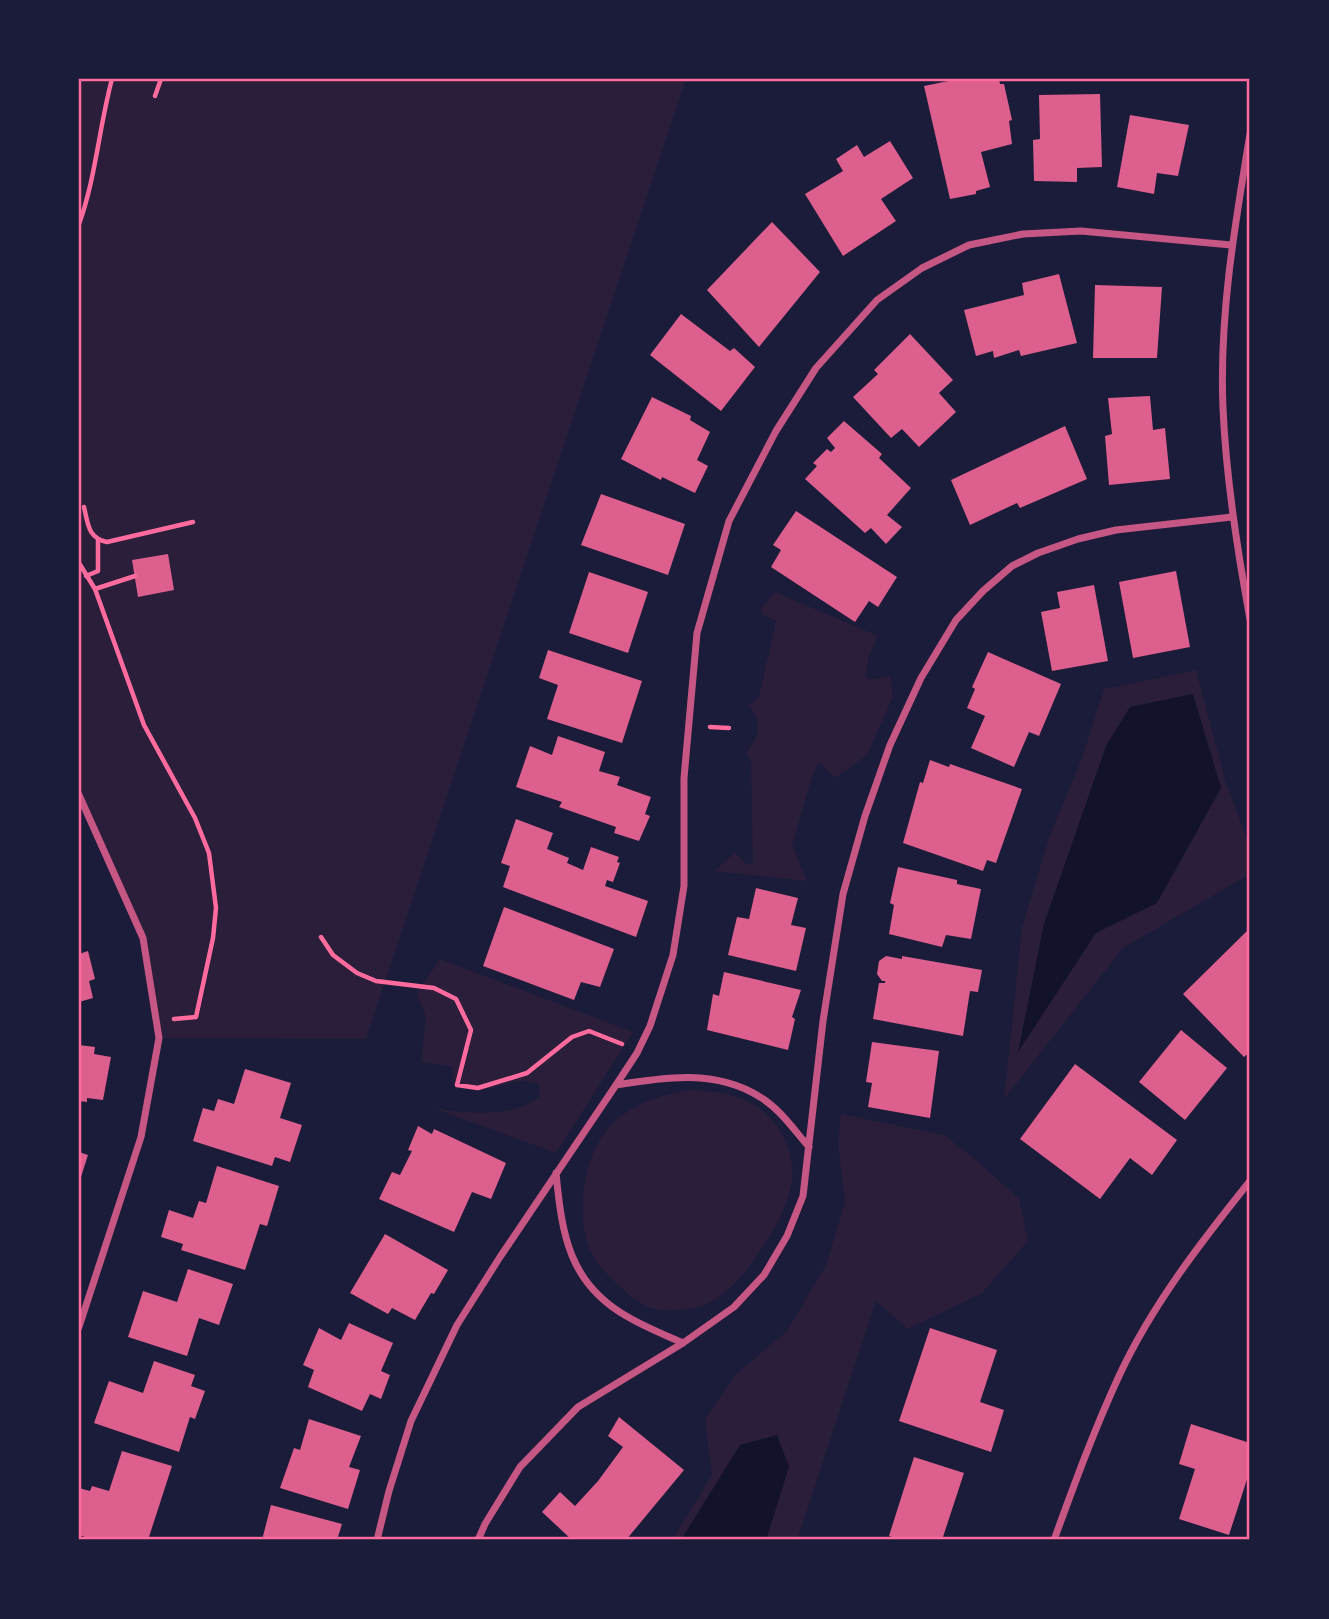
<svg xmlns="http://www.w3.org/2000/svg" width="1329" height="1619" viewBox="0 0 1329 1619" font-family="'Exo 2',sans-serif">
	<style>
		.green { fill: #2a1e3b }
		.water { fill: #12122b }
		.building { fill: #dd5f8e }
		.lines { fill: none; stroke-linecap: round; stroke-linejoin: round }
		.path { stroke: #ff6b9d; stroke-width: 4.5 }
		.minor { stroke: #c65784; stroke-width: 7 }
		.neatline { fill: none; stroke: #ff6b9d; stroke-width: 2.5 }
	</style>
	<rect width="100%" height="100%" fill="#1b1b3a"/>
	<!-- green -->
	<path class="green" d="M79,79H686L366,1039L159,1038L143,938L79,795Z
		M775,592L878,636L869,656L865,677L872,679L890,676L893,697L867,755L835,778L819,762L813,774L792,845L807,881L714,871L735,853L748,865L753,863L751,763L746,752C760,737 763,722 749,706L759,696L776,621L762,614L761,608Z
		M1196,670L1226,783L1250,847V874L1123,948L1004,1099L1022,927L1049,838L1082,758L1104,689Z
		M440,959L633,1032L556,1153L433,1108C467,1113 512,1119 540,1096L538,1083L520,1081L476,1091L453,1083L452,1067L421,1062L426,1017L417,993Z
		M688,1090C731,1091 770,1101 787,1145C791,1158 795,1173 791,1186C786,1209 775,1229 762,1248C749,1269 726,1298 702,1306C692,1310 676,1310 665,1310C648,1311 631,1297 619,1286C610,1277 598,1266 592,1254C572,1213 584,1140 624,1114C644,1100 664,1095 688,1090Z
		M841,1114L944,1135L975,1159L1019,1199L1028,1241L982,1293L908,1329L876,1301L797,1540H672L712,1475L705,1419L736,1374L787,1331L826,1265L845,1202L838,1144Z"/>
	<!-- water -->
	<path class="water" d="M1193,694L1221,788L1157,903L1096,933L1018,1052L1044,924L1106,746L1130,707Z
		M777,1435L789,1467L766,1540H681L740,1445Z"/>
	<!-- building -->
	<path class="building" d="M958,79H999L1000,84H1004L1012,120L1009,121L1012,144L981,152L990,187L976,191V194L950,199L924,86Z
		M1100,94L1102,167L1077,168V182L1034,181L1033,140L1040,139L1039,95Z
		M1130,115L1189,125L1178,176L1157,173L1154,194L1117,187Z
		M890,141L913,178L881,199L896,221L843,256L805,194L843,171L836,159L857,145L864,157Z
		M772,222L820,272L759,347L707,290Z
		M1059,274L1077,343L1021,356L1019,350L994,358L993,351L976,356L964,310L1024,295L1022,283Z
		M1095,285L1162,287L1157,358H1093Z
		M681,314L730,351L734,348L755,367L721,411L650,355Z
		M910,334L953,380L939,393L956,412L919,447L902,429L891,438L853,397L878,374L874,370Z
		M1150,396L1153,430L1165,428L1170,479L1109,485L1105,436L1112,434L1108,398Z
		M652,397L691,416L690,420L710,432L697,460L708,466L695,493L662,477L661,480L621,459Z
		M844,421L882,454L879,458L911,488L887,515L902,527L886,544L871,528L865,533L805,479L817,466L813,463L827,449L831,452L835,448L827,438Z
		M1065,426L1087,479L1020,508L1017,503L970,525L951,480Z
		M601,494L685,524L668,575L581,545Z
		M796,511L897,577L878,607L869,601L855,622L771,567L781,550L773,545Z
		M168,554L174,590L138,597L132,560Z
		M1176,571L1190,647L1133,658L1119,582Z
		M589,572L648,592L628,653L569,633Z
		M1094,585L1108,661L1052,671L1041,612L1060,608L1057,592Z
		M548,650L642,681L622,743L547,719L558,685L539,678Z
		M988,652L1061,684L1039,736L1029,732L1014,767L971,748L985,716L967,708L975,689L972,687Z
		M558,736L605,752L599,771L620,777L617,785L651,797L645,814L650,816L639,841L614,833L616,827L559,807L562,802L516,787L530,746L552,755Z
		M930,760L949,767L950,764L1022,789L996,863L987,860L983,871L903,843L920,782L923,783Z
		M516,819L553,833L547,849L569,858L567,863L583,870L591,847L619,857L617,862L620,863L613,882L607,880L605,886L648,901L636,937L503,887L510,866L501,863Z
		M898,867L957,880V884L981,889L971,939L946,935L942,947L889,934L894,905L890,903Z
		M756,888L798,898L791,925L806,928L796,971L728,955L737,917L749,919Z
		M504,907L614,949L600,987L581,982L574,1000L483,966Z
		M1249,929L1250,1052L1244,1057L1183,994Z
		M88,951L95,979L89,981L93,998L79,1002V954Z
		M886,956L902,959V956L982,970L978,992L970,991L963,1036L873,1019L879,983H885V981H882L877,974L879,961Z
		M724,972L801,990L792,1017L795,1019L788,1050L707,1030L713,994L719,996Z
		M1181,1030L1227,1068L1185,1120L1139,1082Z
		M872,1042L939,1051L930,1118L868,1107L872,1083L866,1082Z
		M79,1045L95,1047L94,1054L111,1057L103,1100L87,1098V1102L79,1101Z
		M1075,1064L1177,1140L1152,1175L1130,1158L1100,1199L1020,1139Z
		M245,1069L291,1083L280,1118L302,1125L290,1162L275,1157L272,1166L193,1141L203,1108L214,1111L218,1099L234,1104Z
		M418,1126L432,1134L434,1129L506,1163L491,1199L472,1192L454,1232L379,1199L392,1172L400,1175L412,1151L408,1150Z
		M79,1152L88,1155L79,1183Z
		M217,1166L279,1186L267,1226L260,1224L245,1270L181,1250L183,1244L161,1237L169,1210L193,1218L199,1201L206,1203Z
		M385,1234L448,1270L434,1294L431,1293L415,1320L392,1308L388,1314L350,1293Z
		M188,1269L233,1284L219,1325L199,1318L187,1356L128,1337L143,1291L177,1302Z
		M349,1323L393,1343L381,1371L390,1375L381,1399L370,1394L362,1411L308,1387L314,1370L303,1365L319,1328L341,1340Z
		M930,1328L997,1350L980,1402L1004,1410L991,1452L899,1421Z
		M154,1361L195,1375L191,1386L205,1391L195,1419L190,1417L179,1452L94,1423L109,1381L143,1393Z
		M619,1417L684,1470L626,1540H572L542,1512L560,1492L575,1506L598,1481L623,1447L608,1436Z
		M309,1419L361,1436L349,1467L360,1470L348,1509L280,1488L294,1448L300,1450Z
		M1191,1424L1250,1443V1470L1229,1535L1179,1519L1195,1469L1179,1464Z
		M122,1451L172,1466L148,1540H94L79,1535V1488L90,1491L92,1486L109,1491Z
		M914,1457L964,1473L942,1540H902L889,1536Z
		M271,1505L342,1524L337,1540H262Z"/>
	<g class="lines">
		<!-- path -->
		<path class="path" d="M155,96L161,79
			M79,224C96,177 99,127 112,79
			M84,507C88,524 88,538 107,542L193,522
			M79,563L95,589L144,725L195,818L209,853L216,908L213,938L196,1017L174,1019
			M86,576L98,571V540
			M95,589L135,576
			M710,727L729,728
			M321,937L333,955L357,973L376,981L434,988L456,999L471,1030L457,1085L478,1088L527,1073L572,1037L589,1031L622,1044"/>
		<!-- minor -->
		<path class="minor" d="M1250,134C1235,224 1219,316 1223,408C1226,479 1237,549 1250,619
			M79,795L143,938L159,1038L141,1137L79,1327
			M616,1085C665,1077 716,1069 760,1097C780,1109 794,1130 809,1147
			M556,1173C562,1235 569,1284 628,1317C645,1327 665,1335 683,1343
			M377,1540L389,1491L411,1421L457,1325L500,1257L616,1085L637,1053L650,1026L673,955L684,886V778L697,633L729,521L776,431L816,368L877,300L922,268L969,245L1023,234L1081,231L1231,245
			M478,1540L485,1524L520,1467L578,1407L683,1343L734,1307L764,1275L787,1236L803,1196L823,1021L843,894L865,816L890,745L921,678L956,620L983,591L1012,566L1038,553L1078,539L1116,530L1232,517
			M1054,1540C1074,1485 1094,1430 1119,1376C1152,1305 1201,1242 1250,1181"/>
	</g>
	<!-- border -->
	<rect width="1329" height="1619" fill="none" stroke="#1b1b3a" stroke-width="161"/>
	<rect x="80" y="80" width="1168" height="1458" class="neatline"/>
</svg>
